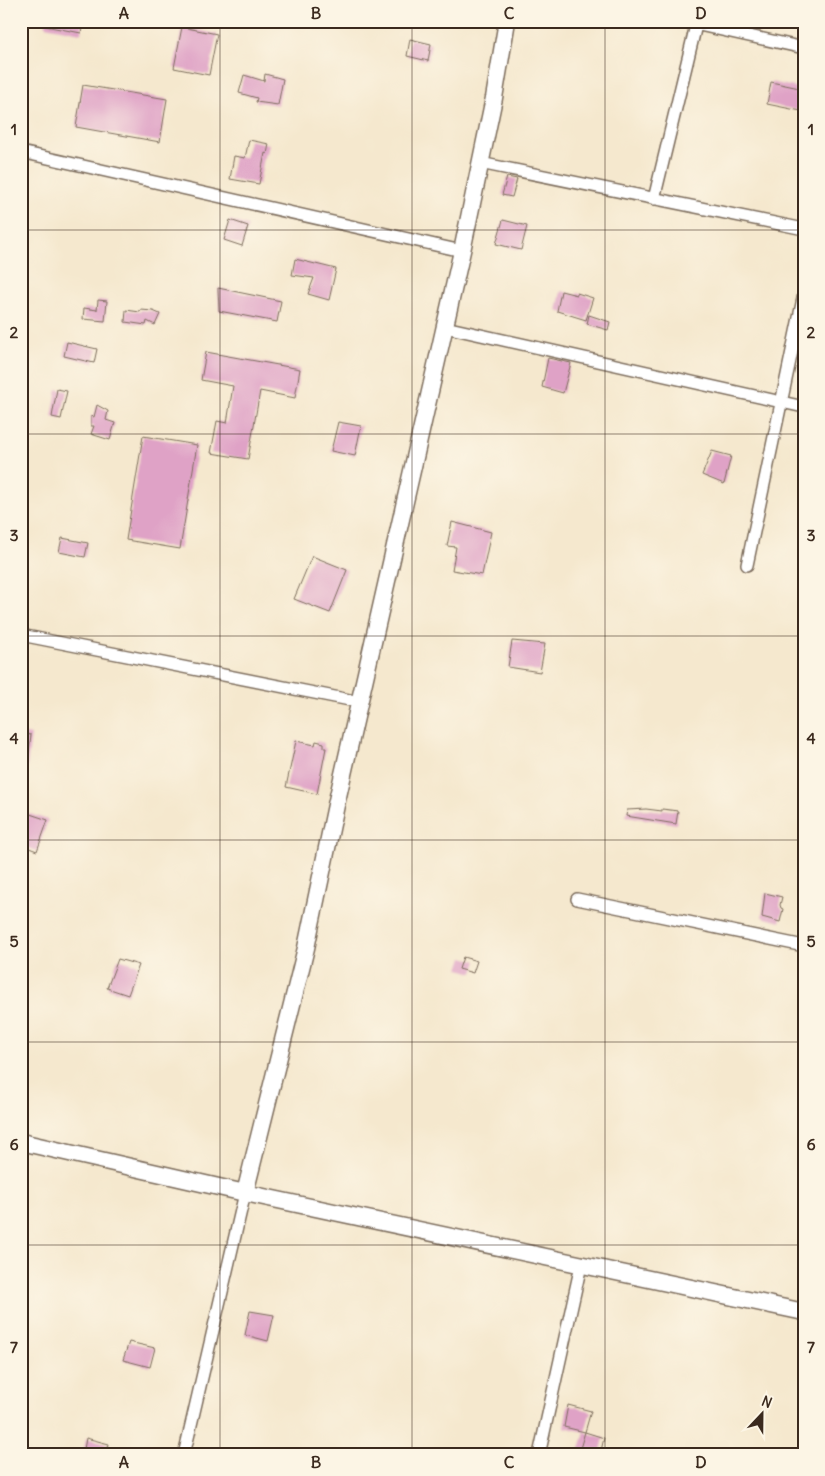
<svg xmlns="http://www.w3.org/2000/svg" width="825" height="1476" viewBox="0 0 825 1476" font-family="Delius,sans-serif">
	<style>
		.building { fill: #dfa2c6 }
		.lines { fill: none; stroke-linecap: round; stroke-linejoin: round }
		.street-casing { stroke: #7c6c5c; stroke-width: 14 }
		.secondary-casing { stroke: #7c6c5c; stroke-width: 19 }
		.street { stroke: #fff; stroke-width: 11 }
		.secondary { stroke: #fff; stroke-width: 16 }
		.grid { fill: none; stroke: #3b2a1e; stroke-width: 1; stroke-opacity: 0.55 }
		.neatline { fill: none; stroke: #3b2a1e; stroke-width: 2 }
		.grid-label { font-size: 16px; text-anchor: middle; font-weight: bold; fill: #3b2a1e }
	</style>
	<rect width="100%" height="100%" fill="#fcf5e5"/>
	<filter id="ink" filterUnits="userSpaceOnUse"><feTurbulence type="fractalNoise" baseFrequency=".02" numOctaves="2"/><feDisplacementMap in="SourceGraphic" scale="10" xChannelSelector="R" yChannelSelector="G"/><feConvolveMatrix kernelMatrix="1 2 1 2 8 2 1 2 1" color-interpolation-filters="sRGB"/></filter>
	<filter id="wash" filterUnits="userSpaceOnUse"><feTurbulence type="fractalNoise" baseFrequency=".0096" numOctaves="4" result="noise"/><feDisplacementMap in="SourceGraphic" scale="20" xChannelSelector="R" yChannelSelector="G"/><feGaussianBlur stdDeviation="1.12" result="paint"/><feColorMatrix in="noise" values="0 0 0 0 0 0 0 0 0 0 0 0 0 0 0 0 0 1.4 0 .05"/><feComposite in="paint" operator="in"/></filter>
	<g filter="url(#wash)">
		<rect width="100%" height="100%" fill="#f5e8ce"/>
		<g id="blocks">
			<!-- building -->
			<path class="building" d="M45,21H83L81,33L45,26Z
				M182,27L217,34L209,75L174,68Z
				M410,39L431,44L428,61L407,56Z
				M265,74L283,79L278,105L256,102L257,98L239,93L244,75L264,81Z
				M771,82L804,89L801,111L767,104Z
				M83,85L167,99L160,142L76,127Z
				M249,140L269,144L267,154L265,153L259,184L230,179L234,156L245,158Z
				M507,177L517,179L512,197L502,195Z
				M230,220L248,226L242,246L224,240Z
				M503,220L527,226L521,250L496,244Z
				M295,259L336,269L329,300L308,294L314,278L292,275Z
				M218,288L281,301L277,322L219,311Z
				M561,291L577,295V293L593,298L586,320L557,311Z
				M98,300L107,301L105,321L83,319L84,308L97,310Z
				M126,310L140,312L141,310L153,311L160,314L155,325L147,321L146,325L125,322Z
				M589,315L610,322L608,330L587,324Z
				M67,342L97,349L94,363L64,356Z
				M206,352L300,369L295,398L260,391L248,459L211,453L217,421L227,423L233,386L201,380Z
				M548,358L571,363L563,393L542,387Z
				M57,389L67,391L61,419L52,417Z
				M97,405L108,411L106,420L115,423L110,440L91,434L94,426H91V416L94,417Z
				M338,422L361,426L355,456L331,451Z
				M143,436L197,445L180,549L126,540Z
				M712,451L731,456L724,484L702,475Z
				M452,522L491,532L482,575L452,570L456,547L447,546Z
				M62,538L88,543L85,557L59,552Z
				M312,556L347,570L330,613L294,599Z
				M512,641L545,644L540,672L508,667Z
				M21,733L31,735L27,767L21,766Z
				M296,741L315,745L316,741L324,743V748H326L317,794L286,787Z
				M646,809L662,811V809L678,811L676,824L626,816L627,810Z
				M21,811L48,820L37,851L21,845Z
				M765,893L782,897L780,905L781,908L783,909L780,922L762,917Z
				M463,957L477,961L473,973L459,969Z
				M118,959L139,965L128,995L107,988Z
				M250,1311L274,1315L268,1341L245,1335Z
				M129,1342L155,1348L150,1367L123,1360Z
				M568,1405L591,1411L585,1432L564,1427Z
				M585,1432L604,1438L600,1455H578Z
				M86,1438L109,1444L106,1455H83Z"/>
		</g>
	</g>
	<g filter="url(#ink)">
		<use href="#blocks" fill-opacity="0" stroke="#7c6c5c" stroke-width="1"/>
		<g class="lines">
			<defs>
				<path id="street" d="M681,21L804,48
					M21,152L462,251
					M480,163L804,229
					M654,199L697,21
					M445,327L804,407
					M747,565L804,294
					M21,635L360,702
					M577,899L804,946
					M184,1455L245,1193
					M539,1455L581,1265"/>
				<path id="secondary" d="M21,1142L245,1193L804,1312
					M245,1193L306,948L336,805L462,251L494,98L507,21"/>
			</defs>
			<!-- street casing -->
			<use href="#street" class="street-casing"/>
			<!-- secondary casing -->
			<use href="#secondary" class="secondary-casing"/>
			<!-- street -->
			<use href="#street" class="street"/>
			<!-- secondary -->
			<use href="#secondary" class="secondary"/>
		</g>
	</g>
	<!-- grid -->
	<path class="grid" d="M220,21V1455M412,21V1455M605,21V1455M21,230H804M21,434H804M21,636H804M21,840H804M21,1042H804M21,1245H804"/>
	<!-- margin -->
	<rect width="825" height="1476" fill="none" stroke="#fcf5e5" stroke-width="55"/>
	<!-- north arrow -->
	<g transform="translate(762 1414) rotate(22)" stroke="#fcf5e5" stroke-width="4" paint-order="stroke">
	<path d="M0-4L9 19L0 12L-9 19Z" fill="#3b2a1e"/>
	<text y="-8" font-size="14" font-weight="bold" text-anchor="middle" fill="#3b2a1e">N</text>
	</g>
	<rect x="28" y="28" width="770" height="1420" class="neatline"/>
	<g class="grid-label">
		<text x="124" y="19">A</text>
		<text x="316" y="19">B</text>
		<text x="509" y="19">C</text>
		<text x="701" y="19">D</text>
		<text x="14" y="135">1</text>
		<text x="811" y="135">1</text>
		<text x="14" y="338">2</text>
		<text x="811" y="338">2</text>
		<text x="14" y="541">3</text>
		<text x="811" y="541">3</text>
		<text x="14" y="744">4</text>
		<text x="811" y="744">4</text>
		<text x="14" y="947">5</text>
		<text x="811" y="947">5</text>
		<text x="14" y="1150">6</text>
		<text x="811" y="1150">6</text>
		<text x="14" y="1353">7</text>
		<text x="811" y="1353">7</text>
		<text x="124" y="1468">A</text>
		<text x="316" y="1468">B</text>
		<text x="509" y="1468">C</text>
		<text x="701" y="1468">D</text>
	</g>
</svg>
